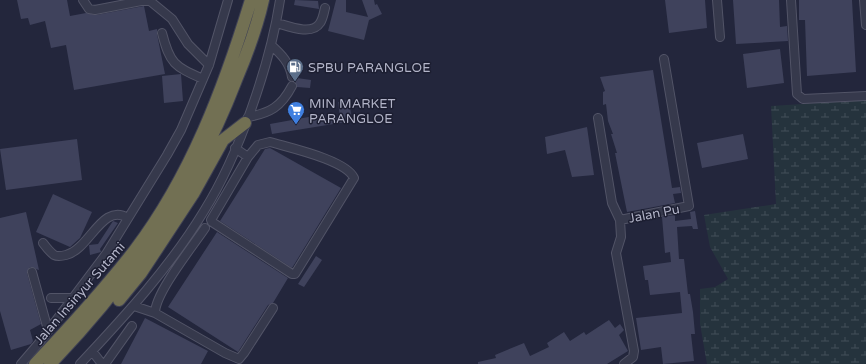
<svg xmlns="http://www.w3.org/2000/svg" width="866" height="364" viewBox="0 0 866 364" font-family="'Varela Round',sans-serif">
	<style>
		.wetland { fill: url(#wetland-marsh) }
		.building { fill: #3f425c }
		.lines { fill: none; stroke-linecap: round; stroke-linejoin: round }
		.minor-casing { stroke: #525467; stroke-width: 10 }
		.highway-casing { stroke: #3f4154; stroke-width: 14 }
		.minor { stroke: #36394c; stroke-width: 8 }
		.highway { stroke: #727053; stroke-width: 12 }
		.labels { text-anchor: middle; stroke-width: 3; stroke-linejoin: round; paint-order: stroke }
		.poi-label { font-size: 13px; fill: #b2b4c8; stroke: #1c1e31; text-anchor: start }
		.street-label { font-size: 13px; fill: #b2b4c8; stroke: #1c1e31 }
	</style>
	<defs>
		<pattern id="wetland-marsh" width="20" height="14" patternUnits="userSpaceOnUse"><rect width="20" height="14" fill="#25333d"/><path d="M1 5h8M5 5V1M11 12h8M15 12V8" fill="none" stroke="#424e58"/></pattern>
	</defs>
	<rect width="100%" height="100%" fill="#23263c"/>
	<!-- wetland -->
	<path class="wetland" d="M866,100V364H707L700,324V289L715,287L728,279L710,247L704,215L776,204L771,106Z"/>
	<!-- building -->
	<path class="building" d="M17,0H67L70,16L86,13L96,15L144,6L149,31L157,29V34L165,74L74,90L66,45L51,48L45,21L30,25L28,18L21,19Z
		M295,0L318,1L319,9L294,5Z
		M336,0H346V12L368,17L362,0H374L375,5L377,4L382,14L369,20L364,40L328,31Z
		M665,0H705L707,28L669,33Z
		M733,0H779L780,27L787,26L788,41L736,44Z
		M799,0H852L856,72L807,76L805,20H799Z
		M780,49L784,83L747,88L743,54Z
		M653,70L672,188L680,187L681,193L673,194L675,203L627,212L615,153H617L611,134H613L608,121L606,104L603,105V92L605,91L600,77Z
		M181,74L183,101L164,103L162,76Z
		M297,78L311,80L310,88L297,87L295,81Z
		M349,100L352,121L272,134L270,124L325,114L326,120L340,117L338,102Z
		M587,127L594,175L572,177L565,150L547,154L545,137Z
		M743,134L748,159L702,168L697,143Z
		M77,139L82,180L6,190L0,149Z
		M270,148L341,188L292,268L220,221L265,149Z
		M53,194L92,212L80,238L70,247L36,232Z
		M695,211L698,229H693L692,226L677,227L679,259H684L688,294H690L693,312L695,334H691L694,361L663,364L661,347L641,350L636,318L682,313L680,292L650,295L648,280H645L643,266L671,262L670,252L665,253L662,217L675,215V221L691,219L690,212Z
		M26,212L39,270L30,267L27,273L41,324L30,330L33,341L31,344L11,350L0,311V218Z
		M113,221L118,223L100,249L101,252L90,255L89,245L98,244Z
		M217,232L288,278L273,303L268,305L238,352L168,307Z
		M316,256L322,260L304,287L298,284Z
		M145,318L208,351L201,364H121Z
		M609,320L615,328L620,324L624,330L619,335L628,351L607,364H478V362L496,358L495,355L524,343L530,356L549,347L547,343L564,332L570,341L584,332L586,335Z"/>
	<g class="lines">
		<defs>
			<path id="minor" d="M83,0L89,9L95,10L141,1H150L172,19L188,44L209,65
				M717,0L720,37
				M791,0L797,94L803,99L866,96
				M864,0L866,25
				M277,23C288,26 312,36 320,23C323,19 324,12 325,8
				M162,33C170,64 174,66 203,79
				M271,45C281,54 290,63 292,77
				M248,117C270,113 281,107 292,86
				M598,118L612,203L620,220
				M270,142C290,148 346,160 354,178L295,274H292L212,222L211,220L248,157L258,145Z
				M235,148L248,157
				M205,228C193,246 155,293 155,313L225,353L239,359L244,353L273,308
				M43,243C46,247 50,252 54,255C58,257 62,256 66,255C90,249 102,202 128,218
				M32,272L48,330
				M51,298H73
				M134,306L155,313
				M92,351L102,364
				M21,364L39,343L106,254L167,155L181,130L209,65L228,0
				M80,364C125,316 170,267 204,211C239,155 270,65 280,0
				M105,364L132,326
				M624,364L633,357L634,351L616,253L621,237L620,220L689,206L664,59"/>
			<path id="highway" d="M119,300L141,273L193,194L223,140L245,123
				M35,364C70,327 104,290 135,250C191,176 224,88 251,0
				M50,364C129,282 195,187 236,80C247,54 257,27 263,0"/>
		</defs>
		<!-- minor casing -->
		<use href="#minor" class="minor-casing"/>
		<!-- highway casing -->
		<use href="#highway" class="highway-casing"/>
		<!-- minor -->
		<use href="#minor" class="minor"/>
		<!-- highway -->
		<use href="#highway" class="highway"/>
	</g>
	<!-- icons -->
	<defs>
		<symbol id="fuel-pin" viewBox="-11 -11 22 30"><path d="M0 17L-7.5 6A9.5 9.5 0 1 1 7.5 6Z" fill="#5c6f8a" stroke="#1c1e31"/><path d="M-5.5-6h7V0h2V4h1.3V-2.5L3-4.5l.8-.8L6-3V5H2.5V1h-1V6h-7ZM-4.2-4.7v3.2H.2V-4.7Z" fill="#fff"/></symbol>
		<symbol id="supermarket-pin" viewBox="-11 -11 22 30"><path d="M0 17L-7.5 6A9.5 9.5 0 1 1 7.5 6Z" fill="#3f7fe0" stroke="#1c1e31"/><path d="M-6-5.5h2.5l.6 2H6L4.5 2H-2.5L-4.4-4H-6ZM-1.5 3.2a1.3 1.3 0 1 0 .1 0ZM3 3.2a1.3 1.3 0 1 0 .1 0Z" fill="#fff"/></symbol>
	</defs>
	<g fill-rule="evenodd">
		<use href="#fuel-pin" x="285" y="57" width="20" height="27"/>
		<use href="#supermarket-pin" x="286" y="100" width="20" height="27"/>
	</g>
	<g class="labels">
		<!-- poi labels -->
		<g class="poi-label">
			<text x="308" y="72">SPBU PARANGLOE</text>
			<text x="309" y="108">MIN MARKET<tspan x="309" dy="15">PARANGLOE</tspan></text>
		</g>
		<!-- street labels -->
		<g class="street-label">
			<text transform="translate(654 213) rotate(-11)" y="5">Jalan Pu</text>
			<text transform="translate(79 293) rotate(-49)" y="5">Jalan Insinyur Sutami</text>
		</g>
	</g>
</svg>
